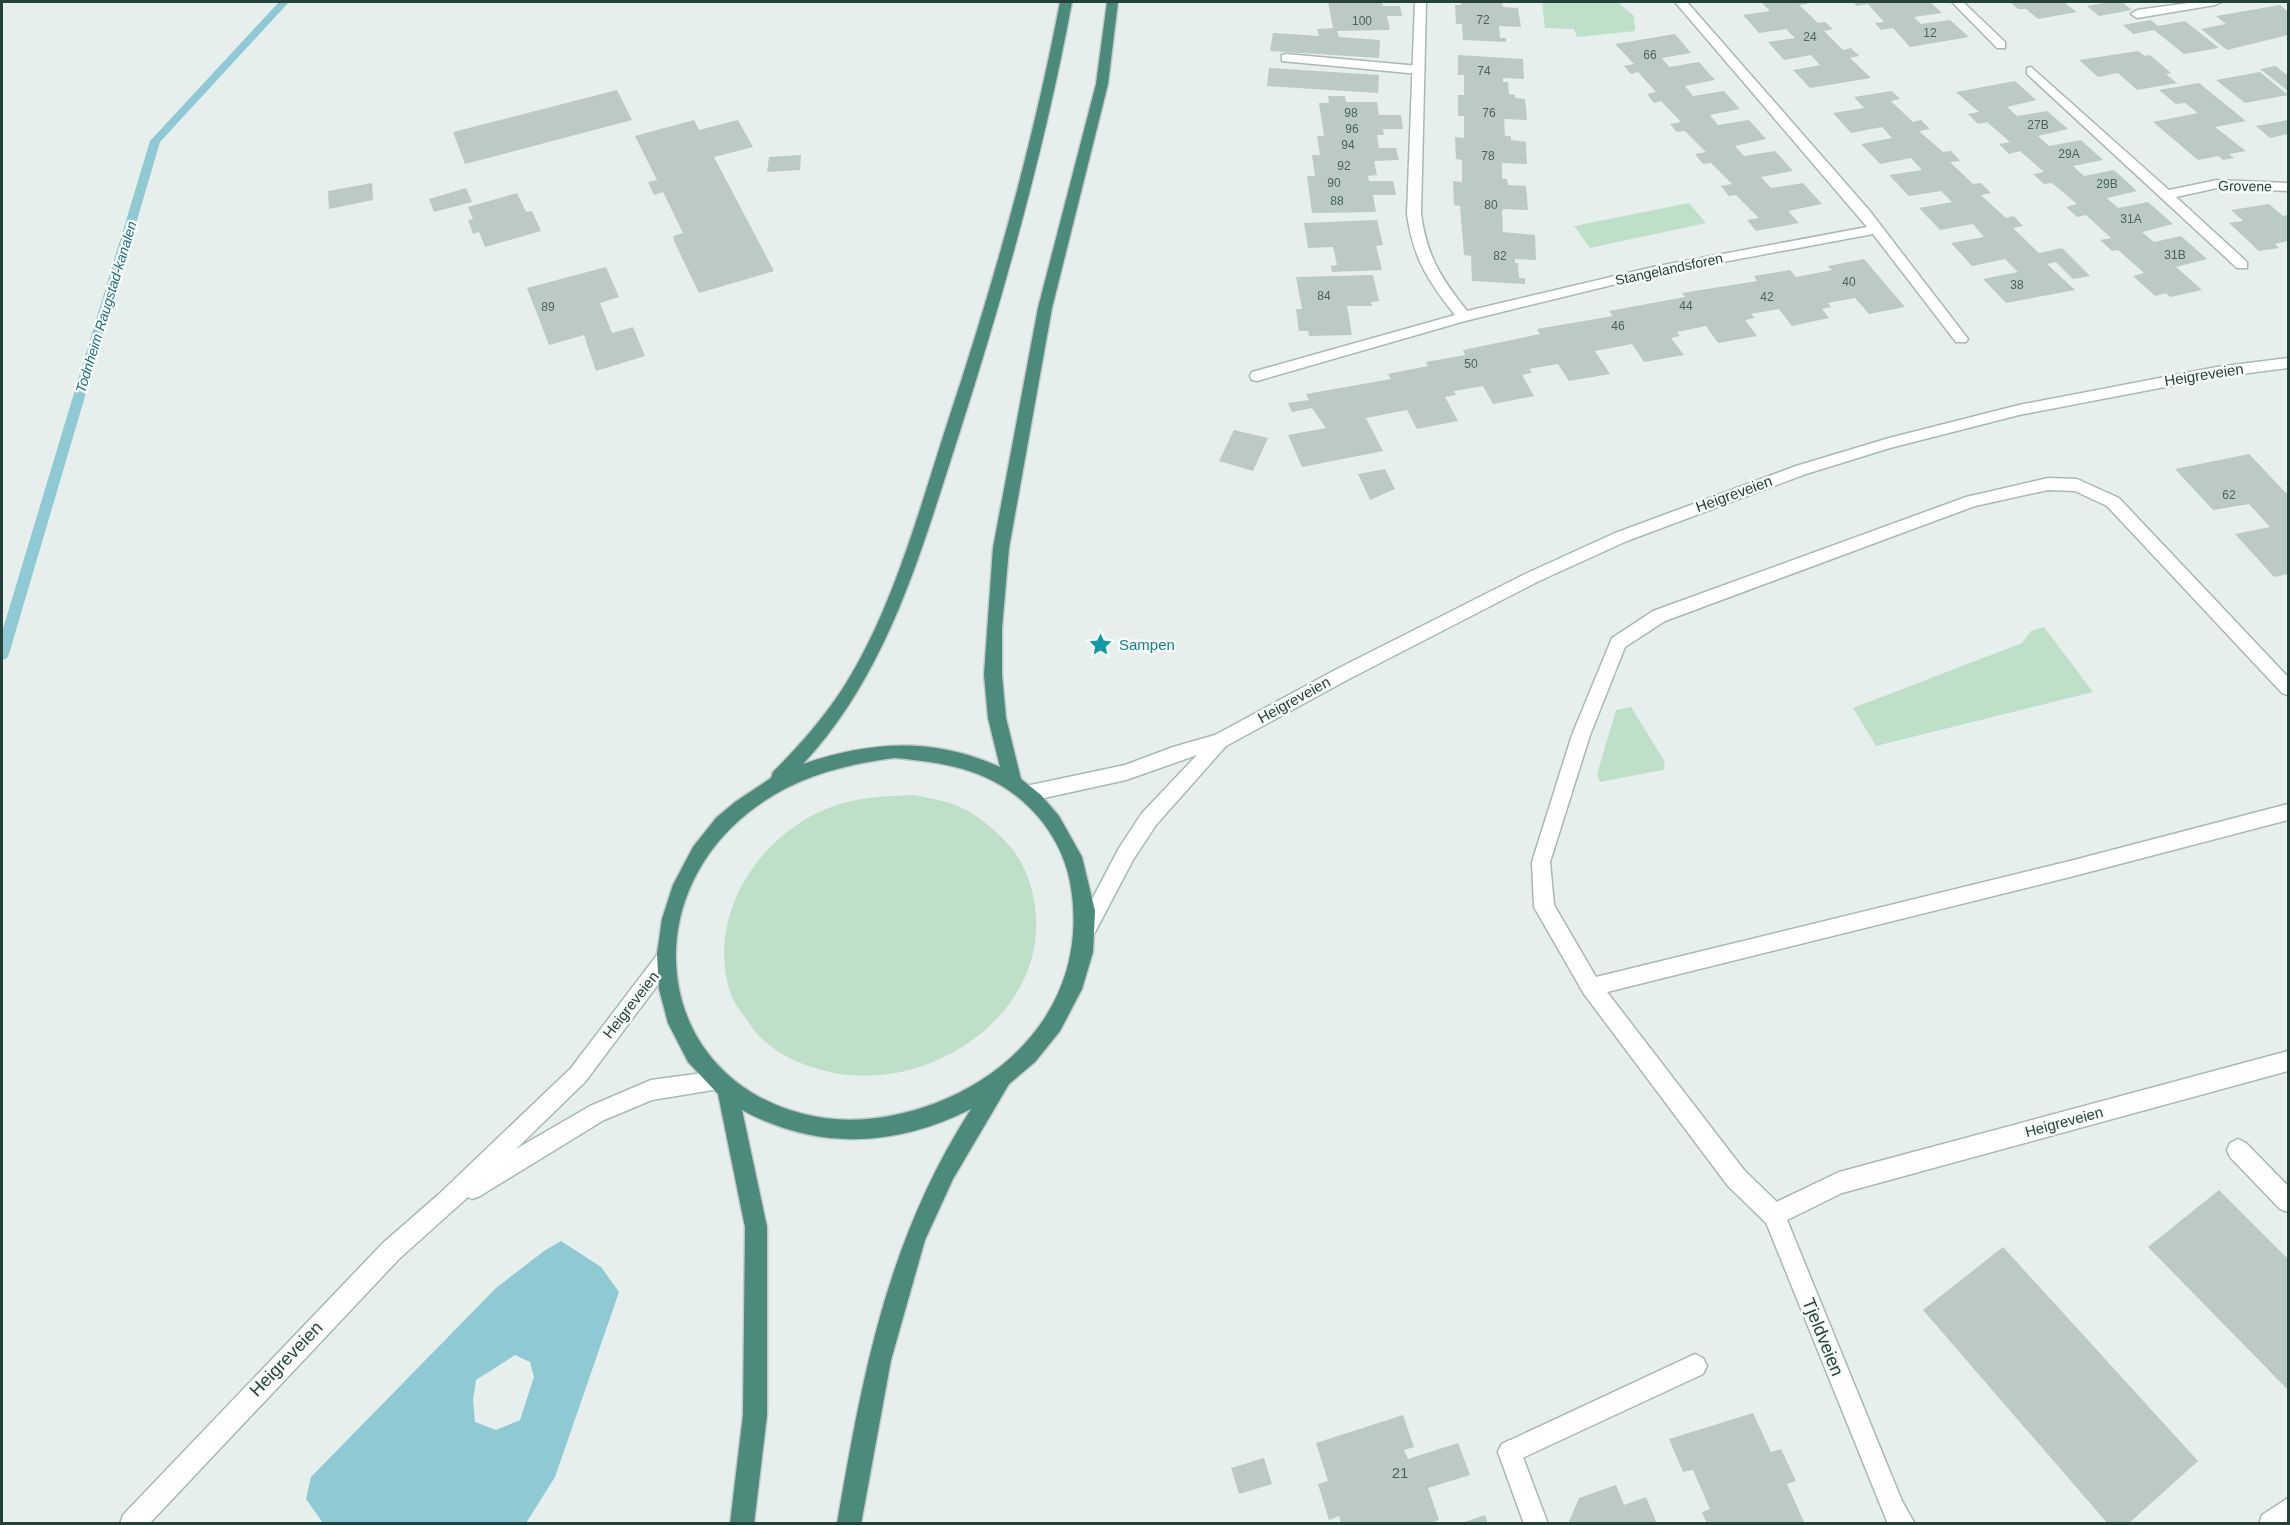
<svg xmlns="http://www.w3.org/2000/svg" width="2290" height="1525" viewBox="0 0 2290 1525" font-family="Arial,sans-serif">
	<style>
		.green { fill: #bfe0c8 }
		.water { fill: #8ec9d4; fill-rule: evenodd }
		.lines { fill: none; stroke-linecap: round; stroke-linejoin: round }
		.stream { fill: #8ec9d4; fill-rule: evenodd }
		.building { fill: #bbcac4 }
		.service-casing { stroke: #a8b8b2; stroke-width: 3 }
		.minor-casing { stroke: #a8b8b2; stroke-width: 3 }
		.secondary-casing { stroke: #a4bbb3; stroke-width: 3 }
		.trunk-casing { stroke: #c2cac8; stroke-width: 3 }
		.service { fill: #fff; fill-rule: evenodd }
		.minor { fill: #fff; fill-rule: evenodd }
		.secondary { fill: #fff; fill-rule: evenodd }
		.trunk { fill: #4c8a7c; fill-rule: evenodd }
		.labels { text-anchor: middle; stroke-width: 5; stroke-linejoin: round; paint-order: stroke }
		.number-label { font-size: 12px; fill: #4a645c }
		.far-street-label { font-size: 14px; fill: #24423a; stroke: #f7fbf9 }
		.far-water-label { font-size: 14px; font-style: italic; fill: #1c6f80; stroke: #f7fbf9 }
		.street-label { font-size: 15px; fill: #24423a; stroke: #f7fbf9 }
		.culture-label { font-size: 15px; fill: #0d838f; stroke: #f7fbf9; text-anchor: start }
		.near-number-label { font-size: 15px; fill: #4a645c }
		.near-street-label { font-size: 18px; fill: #24423a; stroke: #f7fbf9 }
	</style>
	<rect width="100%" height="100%" fill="#e6efeb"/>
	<!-- green -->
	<path class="green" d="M1542,2H1618L1634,16L1635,31L1577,37L1574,29L1545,28Z
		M1689,203L1706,223L1590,248L1574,226Z
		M2044,627L2093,692L1876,746L1853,708L2022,643L2031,631Z
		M1631,707L1665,762L1663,770L1600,782L1597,774L1616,710Z
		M914,795C927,798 943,800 955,805C976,813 993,828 1008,844C1026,864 1034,889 1036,916C1043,1021 921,1096 826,1071C797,1064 766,1050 749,1023C743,1014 735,1005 731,995C705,919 756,838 826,809C854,797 884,796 914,795Z"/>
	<!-- water -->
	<path class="water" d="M561,1241L601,1267L619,1292L555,1477L526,1523H323L306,1499L311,1477L496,1288L544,1251ZM515,1355L530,1362L534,1377L520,1420L496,1430L475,1422L473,1400L476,1380Z"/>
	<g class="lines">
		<!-- stream -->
		<path class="stream" d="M279,2H289L160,142L9,654L7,658L2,660V632L150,141Z"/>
	</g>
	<!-- building -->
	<path class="building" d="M1328,2H1382L1383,6H1400L1402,16H1387L1390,30L1337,31L1339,37L1380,40L1379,58L1270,51L1273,33L1319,36L1317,29L1333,28Z
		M1461,2H1502L1503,7L1518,8L1521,27L1499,26L1500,38H1506V42L1463,40L1462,24H1456L1455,5H1461Z
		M1761,2H1805L1808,4L1799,5L1818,23L1825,22L1833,29L1824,31L1843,50L1851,48L1859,56L1850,58L1871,78L1810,88L1793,70L1820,65L1811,55L1784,60L1768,42L1795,38L1786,29L1759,33L1743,15L1770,11Z
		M1853,2H1930L1942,13L1914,17L1921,24L1950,20L1969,37L1910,47L1893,28L1881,30L1875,23L1884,22L1868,4L1857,6Z
		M2010,2H2064L2077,12L2038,19L2026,9H2018Z
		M2110,2H2122L2132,10L2099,16L2087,6Z
		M2280,5L2288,12V35L2227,50L2201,29L2226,24L2216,16Z
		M2151,20L2158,26L2185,21L2219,48L2184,54L2154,30L2133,34L2123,25Z
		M1675,34L1691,53L1662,58L1669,67L1699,62L1715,80L1685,86L1693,96L1724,91L1740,109L1710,115L1718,125L1749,120L1766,139L1735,146L1744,156L1775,151L1793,171L1761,177L1771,188L1803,183L1822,204L1788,211L1799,223L1756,231L1747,220L1759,218L1736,195L1729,196L1721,186L1732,184L1711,163L1703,164L1695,154L1706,152L1685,131L1677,132L1670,124L1681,122L1661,101L1654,103L1647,94L1656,92L1638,72L1631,74L1624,66L1634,64L1615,44Z
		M2138,51L2145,56L2150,55L2171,73L2166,74L2177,83L2137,90L2118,73L2098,77L2079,60Z
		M1458,55L1523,59L1524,79L1503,78V82H1508L1509,94L1515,95V98L1525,99L1527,120L1504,119L1505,136H1511V140L1526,142L1527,164L1502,163V179H1507L1508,185L1526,186L1528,210L1503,209L1502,212L1503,232L1535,235L1536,260L1515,259V263H1518L1519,278H1525V284L1472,281L1471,256L1464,255L1460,206L1454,205L1453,181L1462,182V160L1456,159L1455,137L1464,138V116H1458V95H1464V75H1458Z
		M2276,66L2288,76V91L2260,69Z
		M1269,68L1379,75L1378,93L1267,86Z
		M2260,72L2288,95L2245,103L2216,80Z
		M2015,81L2036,100L2007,107L2017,116L2047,111L2068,129L2038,136L2049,146L2081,140L2103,160L2073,166L2084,176L2114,170L2137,191L2107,198L2118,208L2148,202L2173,224L2142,232L2154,242L2181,236L2207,259L2176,267L2202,290L2170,297L2166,293L2155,296L2133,276L2144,273L2142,271L2118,250L2112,251L2100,240L2111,238L2086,215L2077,217L2066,207L2077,204L2052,183L2044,184L2033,174L2044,172L2020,151L2009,154L1999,144L2010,142L1987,122L1978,124L1968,114L1979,112L1956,92Z
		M2199,83L2246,121L2215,127L2246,151L2229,154L2234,158L2223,160L2218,156L2198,160L2153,122L2198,113L2185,103L2176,104L2159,90Z
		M617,90L632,120L465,164L453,132Z
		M1892,91L1900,99L1891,101L1893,103L1913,122L1921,120L1930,129L1919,131L1943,152L1951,151L1960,161L1950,162L1973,184L1981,183L1991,193L1981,195L1983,197L2006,218L2014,216L2023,226L2013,228L2039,253L2062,248L2090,276L2073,279L2056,262L2047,264L2075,290L2006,303L1983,279L2018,272L2005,259L1972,266L1951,243L1984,237L1973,224L1940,230L1919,208L1952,202L1941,191L1909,196L1889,175L1922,170L1911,158L1880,164L1861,144L1892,138L1882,127L1851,133L1833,113L1864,108L1854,97Z
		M1328,96H1345L1346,102H1377L1379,115H1401L1403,129H1383L1384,135H1377L1379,148H1396L1399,160L1374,161L1377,175L1368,176L1369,181H1393L1396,195H1373L1376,212L1312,213L1307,176H1315L1312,155H1320L1317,136H1324L1319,103H1329Z
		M694,120L699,130L738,120L753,147L714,157L774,271L699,293L674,241L673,236L683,233L663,192L654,195L648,182L657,180L635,136Z
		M2288,120V134L2270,138L2256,126Z
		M801,155L800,170L767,172L769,157Z
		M372,183L373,200L329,209L328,191Z
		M466,188L472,202L434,212L429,199Z
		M517,193L526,212L532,211L541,231L485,247L479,232L473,234L468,220L473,219L468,207Z
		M2269,204L2283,216L2288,215V241L2275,244L2279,248L2259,251L2229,223L2243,221L2231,210Z
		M1377,220L1383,245L1376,246L1382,270L1332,272L1331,266L1337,265L1333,247L1308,248L1304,223Z
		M1864,259L1905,307L1869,314L1855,298L1828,303L1831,307L1822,309L1829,318L1792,326L1779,309L1751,314L1755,318L1745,320L1757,336L1718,343L1706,326L1677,332L1680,336L1671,338L1684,355L1644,362L1632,344L1595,351L1610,374L1569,381L1558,364L1529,369L1532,373L1522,375L1534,396L1493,404L1483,386L1454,391L1456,395L1445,397L1458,421L1417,429L1407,410L1366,418L1383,451L1302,467L1288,435L1326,428L1312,408L1292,412L1288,403L1309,400L1306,394L1391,379L1388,374L1428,366L1426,362L1465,355L1463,350L1540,334L1537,329L1613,316L1609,311L1685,297L1682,293L1757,281L1754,276L1790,270L1796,277L1832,270L1828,266Z
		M606,267L619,297L600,303L612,333L633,327L645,356L596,371L584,335L549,345L527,288Z
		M1373,275L1379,301L1371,302L1372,306H1347L1352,335L1309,336L1308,331H1299L1296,309H1302L1296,277Z
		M1234,430L1268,438L1253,471L1219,461Z
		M2249,454L2288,495V574L2274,577L2235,534L2270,527L2249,504L2213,510L2175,469Z
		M1385,469L1395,489L1370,500L1358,474Z
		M2219,1190L2288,1259V1390L2148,1247Z
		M2003,1247L2198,1461L2128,1524H2108L1923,1310Z
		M1753,1413L1771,1452L1781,1449L1796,1481L1787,1484L1805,1524H1707L1702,1512L1710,1509L1693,1470L1683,1472L1669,1439Z
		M1403,1415L1414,1447L1404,1450L1408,1459L1458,1443L1470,1475L1428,1488L1439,1520L1429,1524H1341L1339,1516L1329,1520L1318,1484L1328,1481L1316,1443Z
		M1264,1458L1272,1484L1239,1494L1231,1468Z
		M1616,1485L1624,1505L1646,1497L1657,1524H1568L1579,1498Z
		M1485,1515L1488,1524H1462V1523Z"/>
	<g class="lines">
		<defs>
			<path id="service" d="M2196,2H2221L2215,5L2137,18L2131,14L2137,10Z
				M1286,54L1419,66L1425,70L1419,74L1282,61V55Z
				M2048,478L2077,479L2119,498L2288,677V695L2282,693L2107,506L2075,491L2048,490L1975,506L1665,621L1625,647L1590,735L1550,862L1554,905L1596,977L2070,861L2288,804V820L2070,877L1607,992L1744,1170L1782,1207L1785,1215L1782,1223L1774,1226L1766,1223L1728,1186L1584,994L1534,907L1532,862L1572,735L1612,638L1653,611L1966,497Z
				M2238,1139L2246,1143L2288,1186V1212L2280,1209L2230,1157L2227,1150L2230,1143Z
				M1695,1354L1703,1358L1707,1366L1703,1374L1518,1460L1510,1464L1502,1460L1498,1452L1502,1444Z
				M2288,1498V1524H2259L2262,1515Z"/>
			<path id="minor" d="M1415,2H1426L1421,214C1427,257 1441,278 1467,311L1653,267L1867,227L1675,2H1687L1869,210L1968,339L1966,342H1956L1873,234L1653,275L1465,321L1257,381L1252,380L1250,376L1252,372L1455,315C1428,281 1413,258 1407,214Z
				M1952,2H1963L2005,42V48H1997Z
				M2031,67L2169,190L2217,180L2288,183V191L2217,188L2176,197L2247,262V268H2237L2027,74V68Z
				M2288,1051V1071L1842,1193L1787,1220L1902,1501L1915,1524H1888L1763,1215L1766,1207L1839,1172Z
				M1510,1440L1518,1444L1548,1524H1524L1498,1452L1502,1444Z"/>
			<path id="secondary" d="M2288,358V368L2217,377L2019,415L1890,448L1806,474L1627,541L1537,582L1347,680L1226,746L1156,825L1133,860L1094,934L1087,937L1080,934L1077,928L1119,848L1142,813L1197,755L1126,780L1026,802L1020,799L1017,794L1020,789L1026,786L1125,765L1173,747L1215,735L1335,670L1525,574L1615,533L1796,466L1889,438L2019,405L2217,367Z
				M664,952L671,955L674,961L671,967L585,1082L516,1149L590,1106L651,1080L718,1071L725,1074L728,1081L725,1088L652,1100L604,1120L480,1196L472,1199L468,1197L399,1259L149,1524H120L123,1515L383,1243L439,1194L571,1068L657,955Z"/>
			<path id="trunk" d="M1060,2H1072C1045,148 1005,290 960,431C922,548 889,672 803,764C871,741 933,737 1000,767L988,718L984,675L993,548L1038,308L1096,84L1107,2H1118L1108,84L1052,308L1009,548L1002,628V675L1006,718L1021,779L1041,795L1059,816L1082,857L1095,911L1093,952L1082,989L1060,1031L1035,1062L1009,1084L953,1179L925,1240L891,1360L861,1524H837C863,1373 887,1240 971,1109C896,1147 817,1151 742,1110L767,1227V1415L754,1524H730L743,1415L745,1227L718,1094L688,1062L668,1023L659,989L657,954L662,919L673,885L693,847L716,818L735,802L771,778L773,772C799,746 823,719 843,688C893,610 920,507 949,418C994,282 1033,144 1060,2ZM894,758C928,761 962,765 993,781C1032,801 1062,839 1070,882C1089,984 1030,1066 936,1103C898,1117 858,1124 818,1117C660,1089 629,907 749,812C792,778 841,765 894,758Z"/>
		</defs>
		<!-- service casing -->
		<use href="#service" class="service-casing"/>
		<!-- minor casing -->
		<use href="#minor" class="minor-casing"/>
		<!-- secondary casing -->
		<use href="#secondary" class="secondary-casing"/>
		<!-- trunk casing -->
		<use href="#trunk" class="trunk-casing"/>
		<!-- service -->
		<use href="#service" class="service"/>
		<!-- minor -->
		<use href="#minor" class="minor"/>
		<!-- secondary -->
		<use href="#secondary" class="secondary"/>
		<!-- trunk -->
		<use href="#trunk" class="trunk"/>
	</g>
	<!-- icons -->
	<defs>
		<symbol id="sight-bare" viewBox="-9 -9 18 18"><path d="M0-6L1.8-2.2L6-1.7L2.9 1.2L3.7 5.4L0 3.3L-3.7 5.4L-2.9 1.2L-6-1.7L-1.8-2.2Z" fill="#0f9aa8" stroke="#f7fbf9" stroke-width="2.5" paint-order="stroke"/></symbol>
	</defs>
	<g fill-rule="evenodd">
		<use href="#sight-bare" x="1084" y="628" width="33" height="33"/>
	</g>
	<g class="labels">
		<!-- number labels -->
		<g class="number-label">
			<text x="1483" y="24">72</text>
			<text x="1362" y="25">100</text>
			<text x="1930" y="37">12</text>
			<text x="1810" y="41">24</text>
			<text x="1650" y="59">66</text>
			<text x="1484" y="75">74</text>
			<text x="1351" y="117">98</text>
			<text x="1489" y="117">76</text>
			<text x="2038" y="129">27B</text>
			<text x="1352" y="133">96</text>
			<text x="1348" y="149">94</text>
			<text x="2069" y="158">29A</text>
			<text x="1488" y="160">78</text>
			<text x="1344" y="170">92</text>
			<text x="1334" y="187">90</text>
			<text x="2107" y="188">29B</text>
			<text x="1337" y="205">88</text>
			<text x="1491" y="209">80</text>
			<text x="2131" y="223">31A</text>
			<text x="2175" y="259">31B</text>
			<text x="1500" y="260">82</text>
			<text x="1849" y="286">40</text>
			<text x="2017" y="289">38</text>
			<text x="1324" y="300">84</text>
			<text x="1767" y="301">42</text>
			<text x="1686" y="310">44</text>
			<text x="548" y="311">89</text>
			<text x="1618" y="330">46</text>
			<text x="1471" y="368">50</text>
			<text x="2229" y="499">62</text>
		</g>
		<!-- far-street labels -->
		<g class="far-street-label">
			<text transform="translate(2245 186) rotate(1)" y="5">Grovene</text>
			<text transform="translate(1669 269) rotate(-12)" y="5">Stangelandsforen</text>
		</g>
		<!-- far-water labels -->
		<g class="far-water-label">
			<text transform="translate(106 307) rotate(-73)" y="5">Todnheim Raugstad-kanalen</text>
		</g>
		<!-- street labels -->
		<g class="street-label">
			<text transform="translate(2204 375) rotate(-9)" y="5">Heigreveien</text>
			<text transform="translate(1734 494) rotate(-20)" y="5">Heigreveien</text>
			<text transform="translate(1294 700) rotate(-29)" y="5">Heigreveien</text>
			<text transform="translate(631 1005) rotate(-52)" y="5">Heigreveien</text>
			<text transform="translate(2064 1122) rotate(-15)" y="5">Heigreveien</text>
		</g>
		<!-- culture labels -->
		<g class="culture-label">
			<text x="1119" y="650">Sampen</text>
		</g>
		<!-- near-number labels -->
		<g class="near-number-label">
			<text x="1400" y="1478">21</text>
		</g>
		<!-- near-street labels -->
		<g class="near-street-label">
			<text transform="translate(1823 1337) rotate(68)" y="6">Tjeldveien</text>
			<text transform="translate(286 1359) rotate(-46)" y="6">Heigreveien</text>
		</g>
	</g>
	<!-- border -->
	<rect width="2290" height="1525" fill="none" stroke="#24423a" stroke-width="6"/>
</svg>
